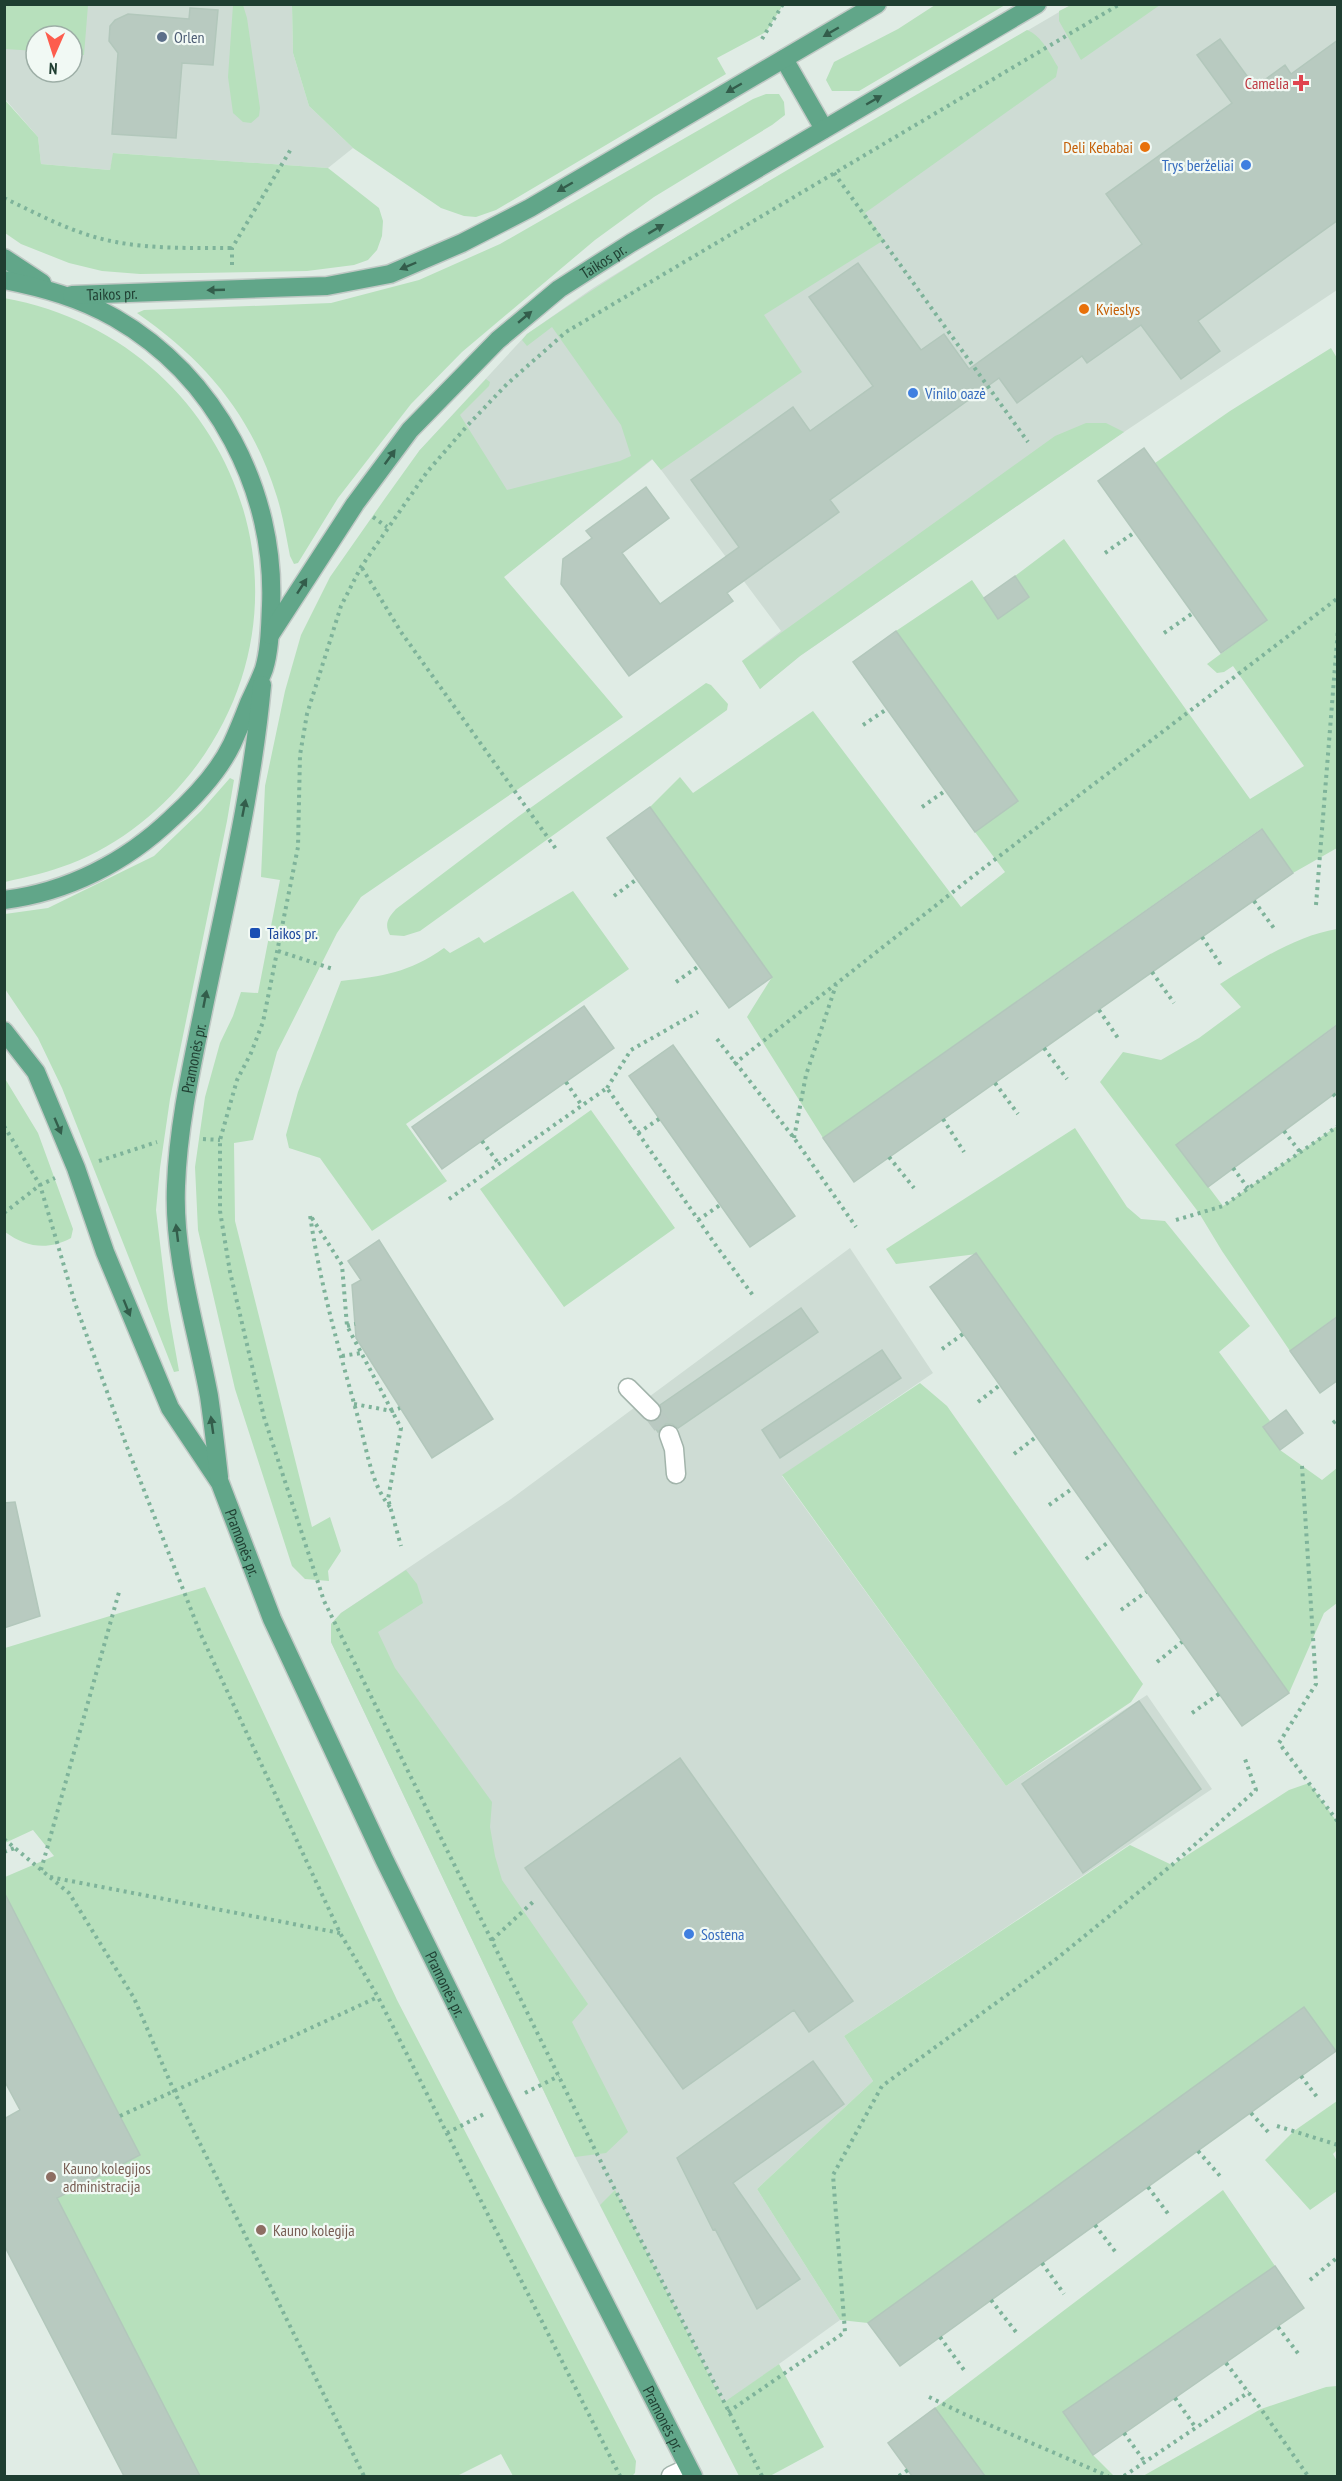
<svg xmlns="http://www.w3.org/2000/svg" width="1342" height="2481" viewBox="0 0 1342 2481" font-family="'PT Sans Narrow',sans-serif">
	<style>
		.built { fill: #cedcd4; fill-rule: evenodd }
		.green { fill: #b7e0bc }
		.building { fill: #b8cac0; stroke: #b2c7bb; stroke-width: 1.5 }
		.lines { fill: none; stroke-linecap: round; stroke-linejoin: round }
		.minor-tunnel { stroke: #b9c9c1; stroke-width: 18; stroke-dasharray: 18 9; stroke-linecap: butt }
		.minor-casing { stroke: #a2b4ab; stroke-width: 21 }
		.major-casing { stroke: #c0c9c5; stroke-width: 21 }
		.path { stroke: #7eb39a; stroke-width: 4; stroke-dasharray: 3 4.5; stroke-linecap: butt }
		.minor { stroke: #fff; stroke-width: 18 }
		.major { stroke: #61a689; stroke-width: 18 }
		.oneway { fill: #335d4b }
		.service-dot { fill: #5c6f8a; stroke: #f1f9f4; stroke-width: 2 }
		.health-dot { fill: #e0444e; stroke: #f1f9f4; stroke-width: 2 }
		.food-dot { fill: #e8710a; stroke: #f1f9f4; stroke-width: 2 }
		.shop-dot { fill: #3f7fe0; stroke: #f1f9f4; stroke-width: 2 }
		.transit-dot { fill: #1a4fb4; stroke: #f1f9f4; stroke-width: 2 }
		.education-dot { fill: #8d6e63; stroke: #f1f9f4; stroke-width: 2 }
		.labels { text-anchor: middle; stroke-width: 4.5; stroke-linejoin: round; paint-order: stroke }
		.service-label { font-size: 16px; fill: #4e5e75; stroke: #f1f9f4; text-anchor: start }
		.health-label { font-size: 16px; fill: #be3a42; stroke: #f1f9f4; text-anchor: end }
		.food-label { font-size: 16px; fill: #c56008; stroke: #f1f9f4; text-anchor: end }
		.shop-label { font-size: 16px; fill: #366cbe; stroke: #f1f9f4; text-anchor: start }
		.street-label { font-size: 16px; fill: #1f3e31; stroke: #f1f9f4 }
		.transit-label { font-size: 16px; fill: #164399; stroke: #f1f9f4; text-anchor: start }
		.education-label { font-size: 16px; fill: #785e54; stroke: #f1f9f4; text-anchor: start }
	</style>
	<rect width="100%" height="100%" fill="#e0ece5"/>
	<!-- built -->
	<path class="built" d="M4,5H292L293,53L309,106L353,148L328,168L114,153L110,170L41,164L38,137L5,99ZM36,36H72V72H36Z
		M1071,5H1337V290L1124,432L800,656L760,689L742,661L781,631L653,459L503,577L419,451L527,334L593,288L658,248Z
		M850,1248L933,1373L782,1476L1006,1786L1147,1695L1212,1789L844,2036L873,2081L757,2189L840,2320L708,2415L575,2157L331,1642V1624L341,1613L511,1499Z"/>
	<!-- green -->
	<path class="green" d="M5,4L88,5L84,55L72,54V36H36V51L5,49Z
		M233,5H243L247,18L260,108L259,116L251,123L243,122L233,113L228,77Z
		M292,5V4L783,5L766,32L717,58L726,74L496,210L476,217L464,216L441,208L353,148L309,106L293,53Z
		M935,5H1005L859,91H832L826,80L834,62L898,29Z
		M1071,5V4L1160,5L1081,60L1059,21V11Z
		M1027,30C1042,36 1050,54 1058,67L1056,77L865,213L884,240L764,315L802,372L661,470L652,459L504,577L623,717L361,897L337,933L277,1052L253,1140L234,1143L235,1221L312,1527L330,1517L341,1551L328,1571L329,1581L305,1579L292,1566L235,1389L198,1230L195,1167L205,1097L220,1043L233,1016L241,992L258,993L280,880L261,877L265,786L285,691L301,635L330,577L386,497L419,451L486,379L490,382L489,386L460,415L507,490L620,461L631,456L621,425L552,327L527,346L522,340L527,334C688,223 860,129 1027,30Z
		M766,94H779L784,102L785,115L772,125L654,197L595,240L462,352L411,404L338,498L298,563L294,564L290,556C286,536 283,516 277,497C252,416 206,361 137,313L144,310L331,303L419,280L500,244L753,99Z
		M4,99L38,137L41,164L110,170L113,153L328,168L379,208L383,221L382,236L377,250L368,260L354,265L307,271L140,274L102,271L69,263L21,244L5,233Z
		M4,298C222,337 330,584 197,765C165,808 120,845 70,864C49,872 27,877 5,882Z
		M1331,348L1337,358V848L1293,873L1261,829L823,1138L747,1017L772,977L650,807L680,777L693,793L813,711L961,907L1005,872L975,832L1018,801L896,631L972,580L998,618L1029,597L1015,576L1064,539L1250,799L1304,766L1233,666L1224,672L1217,673L1207,664L1267,620L1155,463L1230,411Z
		M1086,423H1106L1124,432L800,656L760,689L742,661L1055,436Z
		M706,683L711,685L728,704L727,710L420,931L404,936L390,935C384,924 388,918 396,909L519,816Z
		M230,778L234,780L227,821L170,1099L160,1168L156,1210L168,1309L179,1371L174,1372L62,1088L38,1038L5,989V914L48,908L154,856L201,811Z
		M573,891L629,969L406,1124L447,1181L372,1231L320,1158L289,1148L286,1135L298,1092L341,981C384,976 408,973 444,948L450,953L479,937L484,943Z
		M1337,929V1024L1177,1145L1223,1206L1337,1126V1316L1290,1351L1222,1251L1199,1213L1100,1082L1123,1052L1161,1060L1199,1038L1241,1007L1220,984C1256,962 1295,936 1337,929Z
		M4,1077L38,1133L73,1229L71,1238C47,1251 26,1247 5,1232Z
		M591,1110L675,1228L564,1307L480,1189Z
		M1075,1128L1127,1207L1141,1219L1165,1221L1250,1326L1219,1352L1270,1421L1263,1427L1280,1450L1322,1480L1337,1468V1603L1324,1613L1289,1693L977,1254L896,1264L886,1249Z
		M920,1383L947,1406L1143,1684L1131,1702L1006,1786L782,1475Z
		M406,1570L417,1584L423,1603L378,1632L395,1668L492,1802L490,1827L495,1856L502,1880L588,2004L572,2022L628,2132L606,2153L575,2157L331,1642V1624L341,1613Z
		M205,1587L397,2000L636,2461L635,2473L632,2476H513L501,2454L457,2476H200L57,2198L140,2155L7,1898L5,1899V1877L54,1856L33,1830L5,1843V1648Z
		M1309,1783L1337,1822V2052L1304,2008L868,2323L840,2320L757,2189L873,2081L844,2036L1130,1845L1172,1865L1289,1790Z
		M1337,2101V2150L1333,2154L1337,2161V2191L1310,2210L1265,2160L1294,2131Z
		M615,2190L723,2403L779,2364L824,2447L770,2476H739L600,2205Z
		M1223,2190L1275,2266L1063,2412L1093,2455L1114,2476H985L935,2408Z
		M1337,2386V2476H1143L1261,2409L1326,2387Z"/>
	<!-- building -->
	<path class="building" d="M190,8L218,10L213,65L182,63L176,138L112,134L118,53L109,41L110,26L115,20L128,14L189,19Z
		M1220,39L1255,87L1285,65L1291,74L1338,40V220L1198,321L1220,351L1181,379L1141,325L1087,363L1082,356L1017,403L999,378L830,500L839,512L727,593L733,601L629,676L561,584L563,559L592,538L586,531L646,487L669,518L622,553L660,604L739,547L691,480L793,407L810,431L873,386L809,297L858,263L921,350L944,334L969,369L1142,244L1106,194L1232,103L1197,55Z
		M1144,448L1267,620L1221,653L1098,481Z
		M1015,576L1029,597L998,619L984,598Z
		M896,631L1018,801L975,832L853,662Z
		M650,807L772,977L729,1008L607,838Z
		M1262,829L1293,873L854,1182L823,1138Z
		M584,1006L614,1048L442,1169L412,1127Z
		M1338,1024V1091L1208,1187L1176,1145Z
		M673,1045L795,1216L750,1247L629,1076Z
		M379,1240L493,1419L432,1458L356,1338L352,1285L361,1280L348,1261Z
		M976,1253L1289,1693L1242,1726L930,1287Z
		M801,1308L818,1332L678,1428L672,1424H666L658,1432L651,1422L658,1419L662,1414L660,1405Z
		M1338,1316V1380L1320,1393L1290,1351Z
		M882,1350L901,1378L780,1458L762,1430Z
		M1286,1410L1303,1433L1280,1450L1263,1427Z
		M15,1502L40,1616L4,1628V1503Z
		M1139,1701L1201,1789L1083,1873L1022,1784Z
		M680,1758L853,2001L809,2032L794,2010L683,2089L525,1868Z
		M4,1892L140,2155L57,2198L200,2476H124L4,2245V2119L20,2110L4,2080Z
		M1304,2007L1336,2051L900,2366L868,2323Z
		M813,2061L844,2104L733,2183L800,2279L757,2309L715,2229L713,2230L677,2158Z
		M1275,2266L1304,2308L1093,2455L1063,2412Z
		M935,2408L985,2476H912L888,2443Z"/>
	<g class="lines">
		<!-- minor-tunnel -->
		<path class="minor-tunnel" d="M651,1411L669,1435"/>
		<defs>
			<path id="minor" d="M628,1388L651,1411
				M669,1435L674,1449L676,1474
				M671,2476L688,2468"/>
			<g id="major">
				<path d="M784,59L824,129"/>
				<path d="M4,258L42,283"/>
				<path d="M4,280C44,288 80,298 115,318C216,376 276,491 271,606C270,627 270,649 264,669C260,680 254,692 249,703C244,716 238,731 232,744C219,771 194,798 172,818C126,862 68,892 4,900"/>
				<path id="s1" d="M72,295L327,286L390,274L462,243L530,208L877,4"/>
				<path id="s2" d="M270,635L355,504L410,430L498,340L559,289L631,243L1037,4"/>
				<path id="s3" d="M4,1031L36,1072L76,1168L105,1252L170,1408L220,1483L272,1619L384,1859L551,2198L693,2476"/>
				<path id="s4" d="M219,1477C216,1450 213,1423 209,1396C196,1326 173,1257 176,1186C178,1127 191,1069 203,1011C225,903 252,795 262,685"/>
			</g>
		</defs>
		<!-- minor casing -->
		<use href="#minor" class="minor-casing"/>
		<!-- major casing -->
		<use href="#major" class="major-casing"/>
		<!-- path -->
		<path class="path" d="M762,39L783,4
			M834,173L1028,442
			M4,198C40,215 76,235 116,242C152,249 195,248 232,248
			M232,265V248L291,149
			M373,517L387,527
			M1105,553L1135,532
			M362,568L401,632L556,849
			M1164,633L1193,613
			M863,725L887,709
			M922,807L945,791
			M614,896L637,879
			M1254,901L1276,931
			M1316,905L1338,629
			M1202,937L1223,968
			M278,951L333,969
			M1152,972L1174,1003
			M676,982L699,966
			M1099,1010L1120,1041
			M717,1039L794,1138L856,1227
			M1044,1048L1067,1079
			M734,1064L972,877L1338,598
			M566,1082L582,1106
			M995,1083L1018,1114
			M607,1088L631,1050L698,1012
			M1333,1094L1338,1099
			M943,1119L964,1152
			M4,1126L40,1185L75,1303L127,1447L201,1635L340,1933L378,1997L620,2476
			M1284,1131L1300,1152
			M638,1133L659,1119
			M794,1138L806,1075L836,985
			M203,1139L220,1140
			M482,1141L499,1164
			M889,1157L914,1188
			M99,1161L157,1142
			M1233,1168L1248,1188
			M449,1199L607,1088L717,1247L755,1298
			M4,1213L40,1185L55,1178
			M698,1220L720,1205
			M1176,1220L1223,1206L1338,1126
			M347,1326L355,1324
			M942,1349L963,1334
			M342,1356L361,1353
			M978,1402L1000,1385
			M354,1404L392,1411L400,1408
			M1333,1423L1338,1419
			M1014,1454L1036,1437
			M1302,1466L1316,1684L1279,1743L1338,1822
			M1049,1505L1073,1488
			M390,1507C371,1484 367,1450 359,1421C340,1353 320,1285 310,1215L342,1265L347,1326L401,1428L388,1499L401,1546
			M1086,1559L1110,1541
			M1121,1610L1146,1592
			M1157,1662L1182,1642
			M1192,1713L1219,1694
			M4,1839L69,1893L134,1998L174,2091L364,2476
			M4,1852L15,1848
			M41,1870L119,1592
			M50,1877L340,1933
			M492,1940L534,1901
			M1301,2076L1317,2097
			M525,2093L559,2076
			M1251,2113L1269,2133
			M120,2116L378,1997
			M1277,2126L1338,2145
			M447,2133L484,2114
			M1198,2151L1220,2176
			M1148,2187L1169,2215
			M1095,2225L1117,2254
			M1042,2263L1064,2294
			M1310,2280L1338,2257
			M991,2300L1016,2332
			M1278,2327L1300,2356
			M940,2337L964,2370
			M1226,2363L1261,2409L1308,2476
			M929,2397L964,2414L1108,2476
			M1175,2398L1196,2428
			M728,2412L845,2332L833,2175L882,2086L1055,1960L1172,1865L1256,1790L1245,1759
			M1124,2433L1145,2462
			M762,2476L607,2174L324,1601L264,1417L230,1272L220,1211V1140L237,1080L251,1053L263,1022L298,847L300,755L307,714L341,606L361,567L427,472L467,426L507,384L566,332L1120,4
			M899,2476L908,2470
			M1124,2476L1249,2392"/>
		<!-- minor -->
		<use href="#minor" class="minor"/>
		<!-- major -->
		<use href="#major" class="major"/>
	</g>
	<!-- one-way arrows -->
	<defs><path id="oneway-solid" d="M-6-.8H1V-3.2L6.5 0L1 3.2V.8H-6Z" transform="scale(1.5)"/></defs>
	<g class="oneway">
		<use href="#oneway-solid" transform="translate(831 32) rotate(150)"/>
		<use href="#oneway-solid" transform="translate(734 88) rotate(150)"/>
		<use href="#oneway-solid" transform="translate(874 100) rotate(-30)"/>
		<use href="#oneway-solid" transform="translate(565 187) rotate(150)"/>
		<use href="#oneway-solid" transform="translate(656 229) rotate(-31)"/>
		<use href="#oneway-solid" transform="translate(408 266) rotate(157)"/>
		<use href="#oneway-solid" transform="translate(216 290) rotate(178)"/>
		<use href="#oneway-solid" transform="translate(525 317) rotate(-40)"/>
		<use href="#oneway-solid" transform="translate(390 457) rotate(-54)"/>
		<use href="#oneway-solid" transform="translate(302 586) rotate(-57)"/>
		<use href="#oneway-solid" transform="translate(244 808) rotate(-79)"/>
		<use href="#oneway-solid" transform="translate(205 999) rotate(-79)"/>
		<use href="#oneway-solid" transform="translate(58 1126) rotate(67)"/>
		<use href="#oneway-solid" transform="translate(177 1233) rotate(-97)"/>
		<use href="#oneway-solid" transform="translate(127 1308) rotate(68)"/>
		<use href="#oneway-solid" transform="translate(212 1425) rotate(-98)"/>
	</g>
	<!-- markers -->
	<circle class="service-dot" cx="162" cy="37" r="6"/>
	<path class="health-dot" d="M1298 74h6v6h6v6h-6v6h-6v-6h-6v-6h6z"/>
	<g class="food-dot">
		<circle cx="1145" cy="147" r="6"/>
		<circle cx="1084" cy="309" r="6"/>
	</g>
	<g class="shop-dot">
		<circle cx="1246" cy="165" r="6"/>
		<circle cx="913" cy="393" r="6"/>
		<circle cx="689" cy="1934" r="6"/>
	</g>
	<rect class="transit-dot" x="249" y="927" width="12" height="12" rx="3"/>
	<g class="education-dot">
		<circle cx="51" cy="2177" r="6"/>
		<circle cx="261" cy="2230" r="6"/>
	</g>
	<g class="labels">
		<!-- service labels -->
		<g class="service-label">
			<text x="174" y="43">Orlen</text>
		</g>
		<!-- health labels -->
		<g class="health-label">
			<text x="1289" y="89">Camelia</text>
		</g>
		<!-- food labels -->
		<g class="food-label">
			<text x="1133" y="153">Deli Kebabai</text>
			<text x="1096" y="315" text-anchor="start">Kvieslys</text>
		</g>
		<!-- shop labels -->
		<g class="shop-label">
			<text x="1234" y="171" text-anchor="end">Trys berželiai</text>
			<text x="925" y="399">Vinilo oazė</text>
			<text x="701" y="1940">Sostena</text>
		</g>
		<!-- street labels -->
		<g class="street-label">
			<text dy="6" stroke="none"><textPath href="#s2" startOffset="506">Taikos pr.</textPath></text>
			<text dy="6" stroke="none"><textPath href="#s1" startOffset="40">Taikos pr.</textPath></text>
			<text dy="6" stroke="none"><textPath href="#s4" startOffset="424">Pramonės pr.</textPath></text>
			<text dy="6" stroke="none"><textPath href="#s3" startOffset="568">Pramonės pr.</textPath></text>
			<text dy="6" stroke="none"><textPath href="#s3" startOffset="1054">Pramonės pr.</textPath></text>
			<text dy="6" stroke="none"><textPath href="#s3" startOffset="1540">Pramonės pr.</textPath></text>
		</g>
		<!-- transit labels -->
		<g class="transit-label">
			<text x="267" y="939">Taikos pr.</text>
		</g>
		<!-- education labels -->
		<g class="education-label">
			<text x="63" y="2174">Kauno kolegijos<tspan x="63" dy="18">administracija</tspan></text>
			<text x="273" y="2236">Kauno kolegija</text>
		</g>
	</g>
	<!-- border -->
	<rect width="1342" height="2481" fill="none" stroke="#1f3e31" stroke-width="12"/>
	<!-- north arrow -->
	<g transform="translate(54 54) rotate(183)"><circle r="28" fill="#f1f9f4" stroke="#9daea6" stroke-width="1.5"/>
	<path d="M0-4.5L10 22L0 15L-10 22Z" fill="#fd5d4d"/>
	<text y="-9" font-size="16" font-weight="bold" text-anchor="middle" fill="#1f3e31">N</text>
	</g>
</svg>
